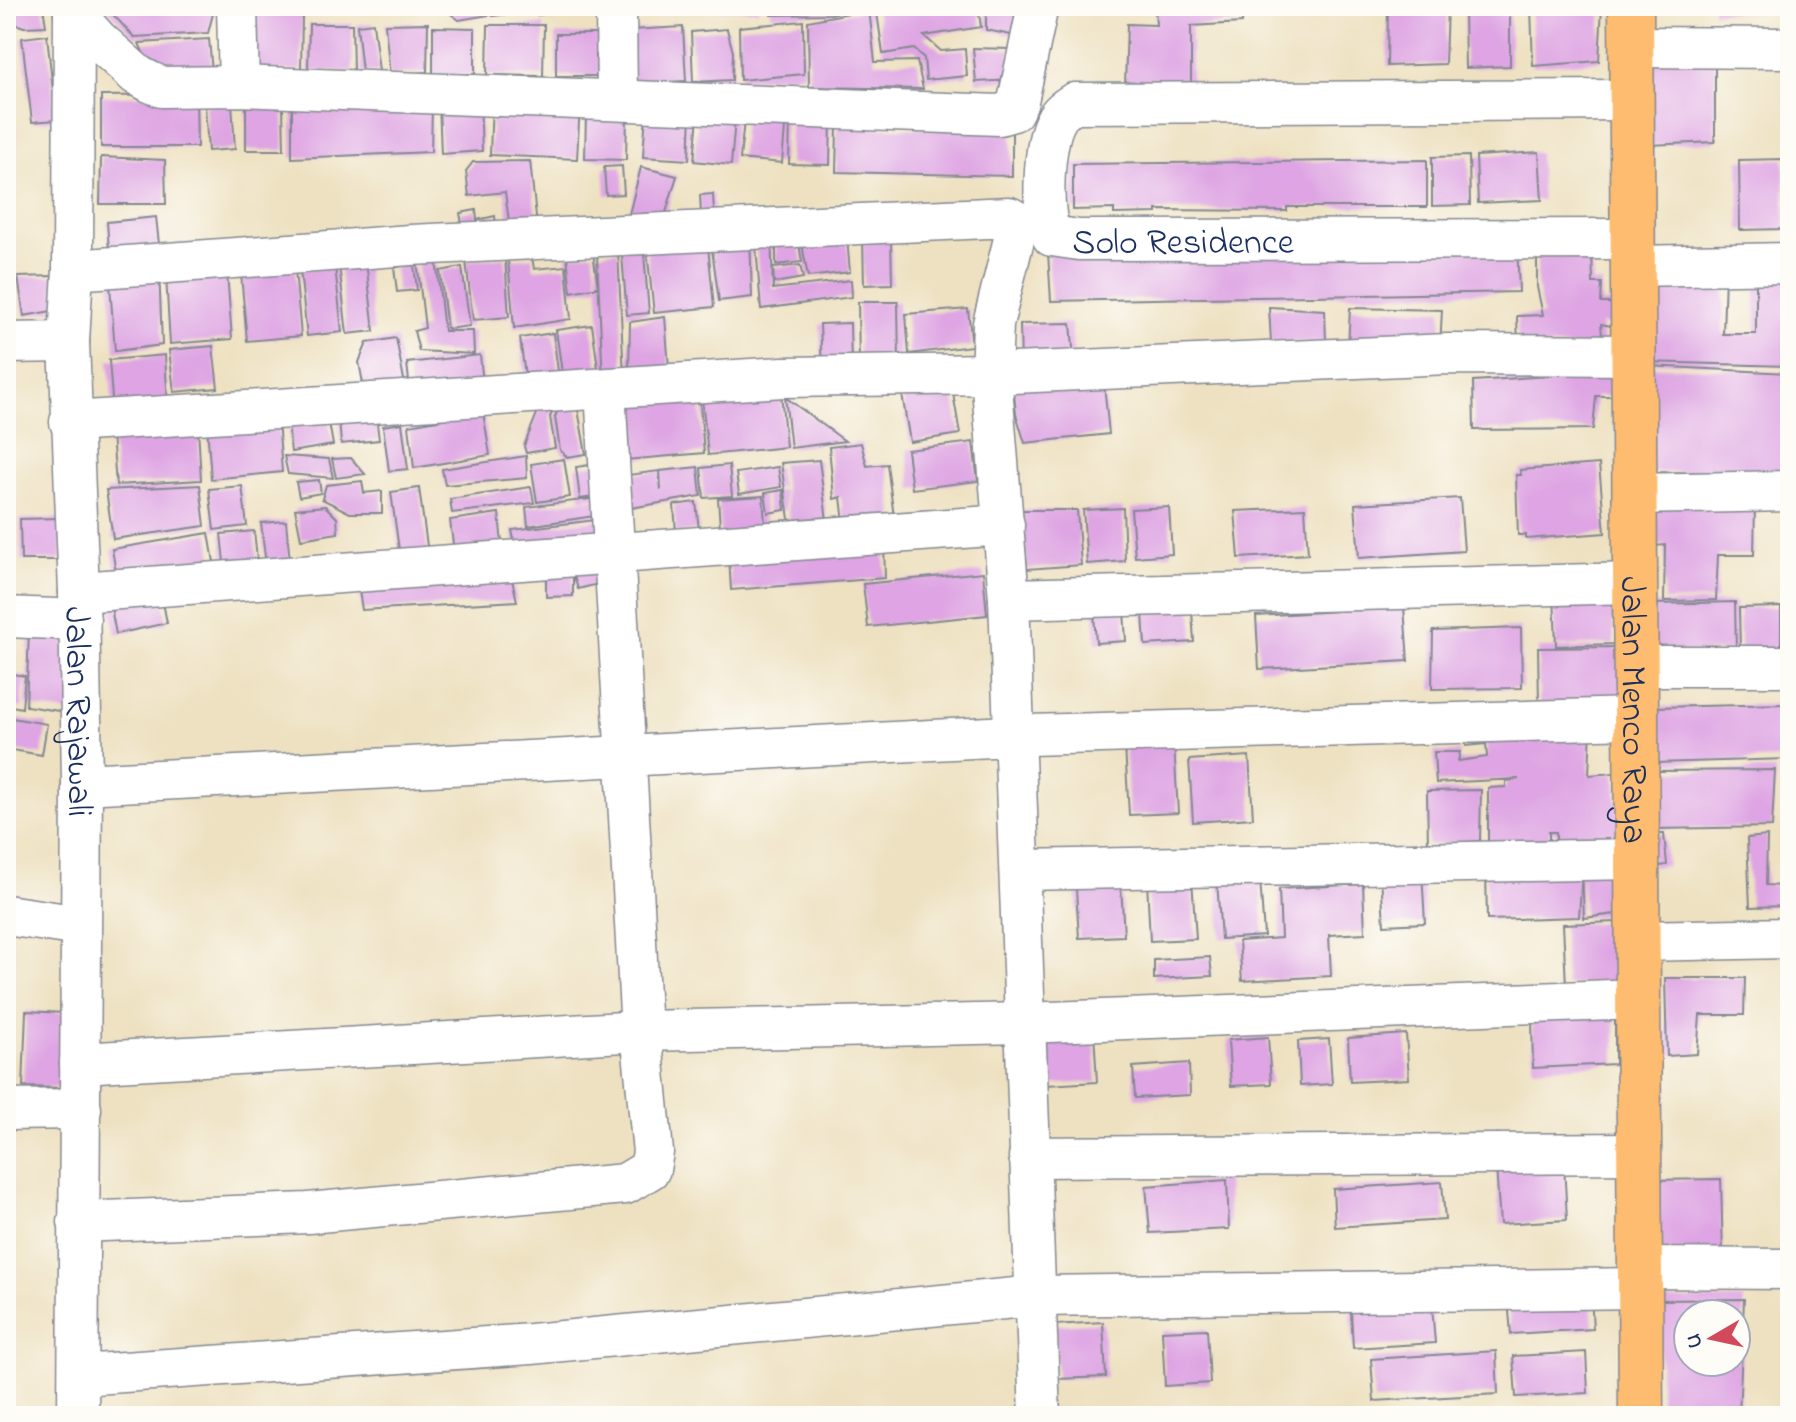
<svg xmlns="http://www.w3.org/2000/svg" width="1796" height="1422" viewBox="0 0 1796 1422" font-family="'Indie Flower',sans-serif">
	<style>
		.building { fill: #dea4e3; fill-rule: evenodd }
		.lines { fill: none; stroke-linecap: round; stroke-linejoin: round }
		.minor-casing { stroke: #848890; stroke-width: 43 }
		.major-casing { stroke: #848890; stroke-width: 47 }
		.minor { stroke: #fff; stroke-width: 40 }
		.major { stroke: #febc70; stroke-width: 44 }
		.labels { text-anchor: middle; stroke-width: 6; stroke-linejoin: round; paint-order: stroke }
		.street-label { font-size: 36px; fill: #1b2f5e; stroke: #fdfcf7 }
	</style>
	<rect width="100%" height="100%" fill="#fdfcf7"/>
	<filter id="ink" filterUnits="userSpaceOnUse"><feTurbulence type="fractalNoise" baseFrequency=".0125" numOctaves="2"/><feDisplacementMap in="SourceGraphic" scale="16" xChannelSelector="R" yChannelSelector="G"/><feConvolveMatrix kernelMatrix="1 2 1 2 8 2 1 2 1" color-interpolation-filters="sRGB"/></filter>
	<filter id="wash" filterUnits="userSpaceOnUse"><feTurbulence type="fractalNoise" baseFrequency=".006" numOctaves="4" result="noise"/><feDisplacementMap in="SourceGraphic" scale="32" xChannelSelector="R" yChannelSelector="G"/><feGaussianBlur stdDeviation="1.8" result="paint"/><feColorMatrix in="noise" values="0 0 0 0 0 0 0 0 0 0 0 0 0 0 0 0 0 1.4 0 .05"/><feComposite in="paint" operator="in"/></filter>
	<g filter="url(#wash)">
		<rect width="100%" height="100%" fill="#eee1c1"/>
		<g id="blocks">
			<!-- building -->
			<path class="building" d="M6,6H43L46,26L24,27L6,21Z
				M105,6H215L208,33L134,37Z
				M440,6H532L533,11L493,16L489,11V15L459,20Z
				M537,6H587V8L538,15Z
				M635,6H705V10L636,14Z
				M712,6H758V10H712Z
				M770,6H858V7L831,14L771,15Z
				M876,6H978L981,27L924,36L941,51L965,49L967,76L926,80L924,58L914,49L883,54Z
				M986,6H1024L1021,37L986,30Z
				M1155,6H1243L1242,23L1191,26V84L1125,87L1127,24L1156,25Z
				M1388,6H1447L1445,64L1387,66Z
				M1602,6L1599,61L1533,66L1531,7Z
				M1713,6H1769V12H1713Z
				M869,9L875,62L917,61L923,89L809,87L808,21Z
				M1464,9H1510V66L1465,68Z
				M249,14L302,15L301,70L249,71Z
				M803,21L804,74L740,80L739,27Z
				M373,23L379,71L362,72L357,25Z
				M428,23L427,72L390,75L385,24Z
				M309,24H352L353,71H308Z
				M488,25H544L543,76L487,75Z
				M433,27L475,28V74L433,76Z
				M683,27L686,81L632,84L630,30Z
				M727,29L733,52L732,80L693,82L691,32Z
				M556,34H601V76H556Z
				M47,35L56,120L32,122L22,38Z
				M209,39L212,72H151L139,43Z
				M973,48L1010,49L1013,80L976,82Z
				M1649,50H1715V142L1649,145Z
				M196,95L197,147H101V96Z
				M492,100L580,103L577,159L490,155Z
				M292,101L432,106L431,152L292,158Z
				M480,101L482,151L441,154L439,103Z
				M232,103L235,149L208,151L205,105Z
				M699,105L736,108L731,165L694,161Z
				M283,106L284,150H246V107Z
				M745,111L786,116L782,163L740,159Z
				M586,112L627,113L626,160L585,159Z
				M646,112L691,114L689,160L643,157Z
				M790,118H831L830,165L789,164Z
				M837,127L1012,130V176L836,172Z
				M1539,152L1542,200L1478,203L1476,156Z
				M1469,156L1470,205L1432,206V157Z
				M101,157L165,160L166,204H100Z
				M1784,159L1785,229L1740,230L1739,160Z
				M1427,160V207H1287V211L1157,210V213L1114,214V209L1073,210V164Z
				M530,161L537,226L510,229L505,192L469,196L466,171L473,162Z
				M622,166L624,194L606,195L604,167Z
				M641,167L677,176L664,219L627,222Z
				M713,194L714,213L701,214L700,195Z
				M476,210L477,220L495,216L497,235L463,229L460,213Z
				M156,217L160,253L109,250L107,222Z
				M797,232L802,262L776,265V236Z
				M755,233H771L773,289L851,280L852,297L761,309Z
				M750,234L752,297L719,301L711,242Z
				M707,236L714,307L654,313L646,242Z
				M847,238L850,272L808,277L801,239Z
				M863,238H891L892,284L864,285Z
				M643,242L649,313L627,315L621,244Z
				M1517,243L1519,292L1051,301L1048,253Z
				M1537,247L1592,248L1593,283H1602L1601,303H1611V326L1601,324L1603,346H1518L1517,316L1543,315L1537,287Z
				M618,250L624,378L603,381L597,254Z
				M593,253L598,287L571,292L567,256Z
				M505,257L509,317L473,320L466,261Z
				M532,257L534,269L566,266L571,319L514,328L508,260Z
				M436,259L444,331H473L474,354L419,351L414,331L425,328L417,261Z
				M366,261L374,331L347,334L339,264Z
				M414,265L417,290L397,292L394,267Z
				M800,265L803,278L774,283L773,268Z
				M335,266L342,332L307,336L300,270Z
				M462,267L470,326L447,329L440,271Z
				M159,268L162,345L115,351L109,272Z
				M295,269L301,336L247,341L241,274Z
				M227,272L232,339L170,344L166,276Z
				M1644,275H1725L1723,334H1756V275H1790V366L1645,362Z
				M53,276L57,310L24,316L18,277Z
				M858,302H898L899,365L859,366Z
				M1269,307L1325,310L1326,342H1271Z
				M1350,308L1442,310L1440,348L1348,349Z
				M968,309L972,346L909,354L906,314Z
				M665,317L669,368L629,371L630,322Z
				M850,323L851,367L822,370L820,324Z
				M1071,323L1074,360L1021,365L1020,324Z
				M592,325L600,382L564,387L556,330Z
				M553,333L560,387L527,391L520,338Z
				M396,338L406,390L364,389L359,362L367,343Z
				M213,346L218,388L174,392L169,350Z
				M165,355L168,407L113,411L109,360Z
				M480,355L483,383L410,391L407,363Z
				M1551,365L1613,370V396H1596L1593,429L1474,430L1473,381L1549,376Z
				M1648,366L1790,373V474L1650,472Z
				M1103,374L1109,434L1025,443L1016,414L1013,382Z
				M780,381L786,447L708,455L701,389Z
				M951,381L960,434L910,442L901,388Z
				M699,392L704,453L625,460L606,403Z
				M785,397L845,441L791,448Z
				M558,399L550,417L555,448L526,453L524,446L540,406Z
				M577,404L586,454L567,457L560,450L555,417L559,407Z
				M483,412L490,455L414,468L409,425Z
				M376,415L379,440L341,444L339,419Z
				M328,417L333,445L291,452L288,424Z
				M278,419L282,472L211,479L207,425Z
				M402,423L408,469L389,471L383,426Z
				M198,428L201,480L116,485L112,434Z
				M973,442L978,481L912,489L907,450Z
				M861,443L867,466L887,464L894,517L845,532L841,497L834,499L829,447Z
				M284,456L329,459L333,478L288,474Z
				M526,456L527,478L445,485L442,469Z
				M351,458L365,474L336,478L332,459Z
				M564,459L570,497L537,502L531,464Z
				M819,460L828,528L791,533L781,463Z
				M603,463L607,495L580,499L576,467Z
				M1599,464L1605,533L1526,539V535H1518L1516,475H1521L1520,470Z
				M729,465L732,496L704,498L701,468Z
				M698,467L701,496L625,509L620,476L659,471L661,490L660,471Z
				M778,467L781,487L739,494L736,473Z
				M319,480L321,493L299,497L296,482Z
				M362,481L364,493L382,491V513H350L322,499L326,485Z
				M200,485L205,526L113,539L106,490Z
				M242,486L247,526L214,530L209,489Z
				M531,487L534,503L452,513L450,499Z
				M419,488L428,553L400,557L391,492Z
				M783,490L785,510L768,513L765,493Z
				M763,496L766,537L721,541L718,499Z
				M598,498L601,515L528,526L526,507Z
				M1460,498L1464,551L1359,558L1355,504Z
				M1653,499L1755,505L1754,555H1718L1716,600L1664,601L1665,545L1654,546Z
				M696,502L699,530L676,533L674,505Z
				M325,506L337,518L338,533L301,539L295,509Z
				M1169,507L1172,554L1135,557L1131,509Z
				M1123,508L1125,561L1087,564L1083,510Z
				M1305,508L1308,554L1239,558L1235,511Z
				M1022,510H1077L1081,565L1027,569Z
				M499,513L502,545L454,552L450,520Z
				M60,518L61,560H21L20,519Z
				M604,519L607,535L515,546L512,530Z
				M286,521L290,562L266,565L261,523Z
				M254,531L258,567L225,571L221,534Z
				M209,533L214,562L117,578L112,549Z
				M884,544L885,578L731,590L729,557Z
				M610,564L614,580L578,589L573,573Z
				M509,567L517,601L362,610L357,578Z
				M546,571H573V596L546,597Z
				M983,572L987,615L868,627L863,584Z
				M160,587L167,623L116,634L109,598Z
				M1612,590L1614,644L1556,646L1554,592Z
				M1191,595L1194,642L1145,645L1142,598Z
				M1123,596L1126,641L1096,643L1093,598Z
				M1735,602L1736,651L1654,654L1653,604Z
				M1404,607L1408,661L1259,669L1256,616Z
				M1781,607V651H1740L1739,608Z
				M1521,628L1522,688L1432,689L1433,631Z
				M29,632L71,633L72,713L26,706Z
				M1621,647L1622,703L1539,704L1538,648Z
				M6,673L25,676L22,708L6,705Z
				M1790,704V759L1654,763L1655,707Z
				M6,717L47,724L42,755L6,749Z
				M1465,726L1591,727L1589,775L1615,773L1620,841L1556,842V832H1549V843L1488,846V788L1506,787V781L1519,779L1436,783L1434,752H1460L1458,761L1487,757L1486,744L1466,746Z
				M1174,743L1178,813L1129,815L1125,746Z
				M1249,756L1253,818L1193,822L1189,760Z
				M1783,769H1790V810H1783Z
				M1775,770L1772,827L1654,829V771Z
				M1481,790L1480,841L1428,845L1427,791Z
				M1650,834H1664L1667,865L1652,867Z
				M1767,836L1766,885L1783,886L1784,837L1790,836V906L1750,907L1747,838Z
				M1616,867L1615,914L1584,918L1582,871L1579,917L1487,920L1486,870Z
				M1422,871L1425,923L1384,925L1381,874Z
				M1192,878L1196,939L1150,941L1147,881Z
				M1260,878L1264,936L1221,939L1217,880Z
				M1363,884L1365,933L1329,935L1331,976L1242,981L1239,941L1281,938L1279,889Z
				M1121,886L1124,936L1079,938L1076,889Z
				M1616,922V983L1566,985L1563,924Z
				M1210,957L1212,976L1154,979V960Z
				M1665,978H1745L1744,1015H1700L1697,1054L1667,1056Z
				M26,1011L65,1013L62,1088L23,1087Z
				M1615,1016V1064L1533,1068L1532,1018Z
				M1094,1033L1097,1082L1047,1085L1044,1036Z
				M1406,1034L1409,1079L1350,1082L1348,1038Z
				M1268,1037L1271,1084L1231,1086L1228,1040Z
				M1329,1039L1332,1084L1300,1086L1298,1041Z
				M1189,1063L1190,1095L1135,1098L1133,1067Z
				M1564,1163L1567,1220L1500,1224L1496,1167Z
				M1721,1179L1723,1258L1651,1259L1649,1180Z
				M1227,1180L1229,1229L1150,1233L1146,1186Z
				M1442,1182L1445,1220L1335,1227L1333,1189Z
				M1591,1295L1593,1329L1511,1334L1508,1300Z
				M1744,1299L1739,1416H1660V1300ZM1688,1314H1736V1362H1688Z
				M1432,1306L1435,1343L1353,1348L1351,1311Z
				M1103,1322L1106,1377L1057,1379L1054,1325Z
				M1207,1329L1210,1383L1165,1386L1162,1331Z
				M1496,1351L1498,1394L1374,1401L1371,1359Z
				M1586,1352L1588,1393L1516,1397L1513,1356Z"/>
		</g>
	</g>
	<g filter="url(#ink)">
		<use href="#blocks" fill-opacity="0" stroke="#848890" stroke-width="2"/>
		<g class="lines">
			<defs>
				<g id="minor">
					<path id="s1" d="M74,6L73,270L69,342L79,592L82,784L78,1416"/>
					<path d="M237,6L239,86"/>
					<path d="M616,6L617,99"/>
					<path d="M74,13L98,40L137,75L150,82L162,87L239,86L999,115L1013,111L1018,101L1038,6"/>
					<path d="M1631,47L1790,48"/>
					<path id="s2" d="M1631,100L1074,103C1066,108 1060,112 1056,120C1043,142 1040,215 1052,236L1079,240L1632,239"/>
					<path d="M1633,266L1790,263"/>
					<path d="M73,270L410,245L1009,217L1014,220V239L993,324L991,374L1009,599L1040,1416"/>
					<path d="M6,343L69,342"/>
					<path d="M70,422L783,377L991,374L1448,354L1634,355"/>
					<path d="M1634,494L1790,491"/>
					<path d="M79,592L1004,525"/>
					<path d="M1009,599L1635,583"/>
					<path d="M6,617L80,620"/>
					<path d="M1635,666H1790"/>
					<path d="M82,784L1029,735L1635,718"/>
					<path d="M1020,870L1637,859"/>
					<path d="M6,915L80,926"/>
					<path d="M1638,941L1790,938"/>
					<path d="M80,1063L641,1031L1024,1023L1638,999"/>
					<path d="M6,1110L81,1109"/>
					<path d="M1029,1157L1639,1153"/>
					<path d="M78,1222L308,1213L625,1184L650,1169L653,1152L641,1031L605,389"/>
					<path d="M1640,1268L1790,1269"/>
					<path d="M80,1375L531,1344L1036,1296L1640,1288"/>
				</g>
				<g id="major">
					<path id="s3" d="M1631,6L1641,1416"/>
				</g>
			</defs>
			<!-- minor casing -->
			<use href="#minor" class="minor-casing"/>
			<!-- major casing -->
			<use href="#major" class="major-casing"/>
			<!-- minor -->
			<use href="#minor" class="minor"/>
			<!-- major -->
			<use href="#major" class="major"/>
		</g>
	</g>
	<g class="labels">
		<!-- street labels -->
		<g class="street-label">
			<text dy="13" stroke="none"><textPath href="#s2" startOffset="832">Solo Residence</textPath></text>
			<text dy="13" stroke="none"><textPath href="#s1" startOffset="706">Jalan Rajawali</textPath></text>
			<text dy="13" stroke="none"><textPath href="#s3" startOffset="704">Jalan Menco Raya</textPath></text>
		</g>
	</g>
	<!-- margin -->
	<rect width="1796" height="1422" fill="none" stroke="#fdfcf7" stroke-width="32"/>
	<!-- north arrow -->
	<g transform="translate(1712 1338) rotate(261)"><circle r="38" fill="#fdfcf7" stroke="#a3aaba" stroke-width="2"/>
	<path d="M0-6L14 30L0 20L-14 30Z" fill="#d1495b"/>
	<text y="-12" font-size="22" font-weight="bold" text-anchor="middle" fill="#1b2f5e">U</text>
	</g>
</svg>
